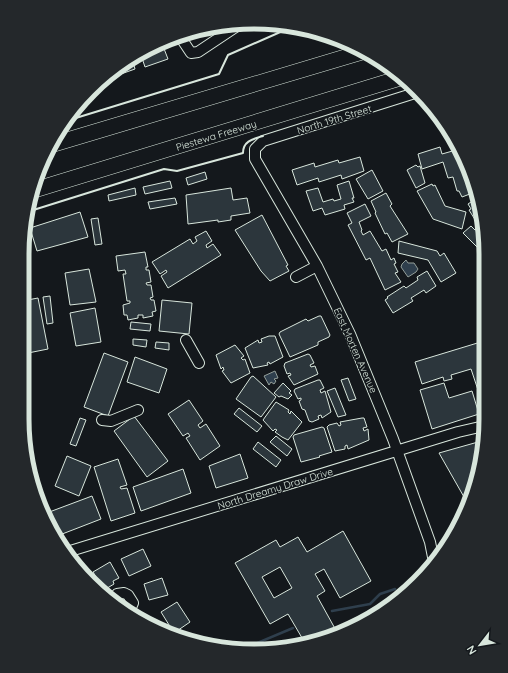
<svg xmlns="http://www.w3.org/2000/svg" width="508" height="673" viewBox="0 0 508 673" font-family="Quicksand,sans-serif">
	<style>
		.water { fill: #2f3f4d; stroke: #939e99 }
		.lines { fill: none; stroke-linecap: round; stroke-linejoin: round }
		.stream { stroke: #2f3f4d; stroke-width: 2.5 }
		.building { fill: #2c363c; stroke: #d8e6dc; fill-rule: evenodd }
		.minor-casing { stroke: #d8e6dc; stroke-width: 12 }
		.highway-casing { stroke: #d8e6dc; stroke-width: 16 }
		.minor { stroke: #14181c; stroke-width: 10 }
		.highway { stroke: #14181c; stroke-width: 15 }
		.wall { stroke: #d8e6dc; stroke-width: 2 }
		.labels { text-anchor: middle; stroke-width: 3; stroke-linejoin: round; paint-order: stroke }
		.street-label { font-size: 10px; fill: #d8e6dc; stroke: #14181c }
		.rim { fill: none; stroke: #d8e6dc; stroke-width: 5 }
	</style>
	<rect width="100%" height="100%" fill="#14181c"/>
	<!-- water -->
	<path class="water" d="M406,260L408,263H414L418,269L416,272L408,277L401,267L402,264Z
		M275,371L278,378L274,379L276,381L274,384L271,382L269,385L264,376Z"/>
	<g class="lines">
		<!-- stream -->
		<path class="stream" d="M332,611L370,604L380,594L395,589
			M243,649L293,628"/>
	</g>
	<!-- building -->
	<path class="building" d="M163,46L168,59L145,67L141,55Z
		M132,58L135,69L121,74L119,69L115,71L125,61Z
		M440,147L442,154L456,150L462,171L467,170L475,192L462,197L459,191H457L453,177L448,178L443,162L422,169L418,154Z
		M360,157L364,171L342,179L341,175L319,182L318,178L297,185L292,170L314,163L315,167L338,160L339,163Z
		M416,165L418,167L420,166L425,183L416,188L407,170Z
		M372,170L383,191L368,199L356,179Z
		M205,172L207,179L188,185L186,178Z
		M170,181L172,188L145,194L143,187Z
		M349,181L354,198H352L354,202L344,205L345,209L325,215L322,208L313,211L306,191L318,188L323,202L333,199L334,201L341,199L337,185Z
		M432,184L433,186L435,185L445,206L466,212L462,229L433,219L417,191Z
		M135,188L136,195L109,201L108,195Z
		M231,188L233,200L247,198L250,213L231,216V220L218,222V220L188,224L186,195Z
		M386,193L392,204L390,206L408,234L392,242L387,233L385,234L375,213L376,212L371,201Z
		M175,198L177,204L150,209L148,202Z
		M477,198L484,224V229L481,224L479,226L469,210L471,209L468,204Z
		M365,204L371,216L359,222L362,230L361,231L363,235L370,231L382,251L386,249L391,260L394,258L396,263L394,264L398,272L395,273L401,282L385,290L370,258L366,260L348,225L352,223L347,213Z
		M80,212L88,237L37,251L30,228Z
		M262,215L288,265L286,266L289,271L270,281L261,271L235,230Z
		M98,218L102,244L95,245L91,219Z
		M471,226L475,230L477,229L484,237V242L478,248L463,233Z
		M206,231L212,241L206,245L207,248L213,244L221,255L168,288L161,276L167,272L166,270L160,274L152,262L190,239L193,244L197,241L195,237Z
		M399,241L437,251L440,256L444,253L456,273L441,282L428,260L398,253Z
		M484,248V260L478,251Z
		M145,252L148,267H146V270H149L151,282L146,283L147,285H151L153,297L150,298L151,300H154L156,311L152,312L153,316L143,318V315H138V318L128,320L127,315H124L123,305L130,303V301H127L123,274H126L125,270L118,271L116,256Z
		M89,269L96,302L70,305L65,273Z
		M427,271L436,286L426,293L424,290L411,298L413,301L393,313L385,300L388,298L387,297L404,286L406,288L418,280L417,277Z
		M50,296L53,323L47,324L43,297Z
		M38,298L48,349L23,354L22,301Z
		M162,300L192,303L189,334L159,331Z
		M95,308L101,342L76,346L70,313Z
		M319,316H321L330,335L329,337L318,342V345L290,357L279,334L280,332L306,319L308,321Z
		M131,322L151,324L150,331L130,329Z
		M269,336H275L283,357L270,364L269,362L267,363L268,365L253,368L245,348L258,340L259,343L262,342L261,339Z
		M133,339L147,340L146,347L133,345Z
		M484,341V408L471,369L451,375L452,379L444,381L443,377L422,384L415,362Z
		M156,342L169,343V350L155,348Z
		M235,345L244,356L241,358L243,360L245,359L250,373L231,383L222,371L224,370L223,367L221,369L216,355Z
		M104,353L128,362L108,416L84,407Z
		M308,354L310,355L314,363L310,365L311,367L315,366L318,374L294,385L288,376L291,375L290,373L287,374L284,366L285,363Z
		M135,357L167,369L159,393L127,382Z
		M253,376L276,397L261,417L236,399L251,377Z
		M348,378L356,399L349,401L341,380Z
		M318,380H320L324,388L320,390L321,393L325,391L331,412L322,418L321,415L318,416L319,419L312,422L309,421L305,410L302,409L299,401L301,400V398L298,399L294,391L295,389Z
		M283,383L291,391L289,393L292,395L288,399L281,396L279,397L274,393Z
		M444,383L449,398L472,391L479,414L432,429L420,390Z
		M335,388L346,415L338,417L327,391Z
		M189,400L203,421L198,425L200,428L206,424L220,446L200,460L186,438L190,436L188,433L183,436L168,414Z
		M276,402L289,410L288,412L290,414L291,411L302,422L288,440L282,437L275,432L277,430L275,429L273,431L263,420Z
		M239,408L262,426L257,432L234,414Z
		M134,416L168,461L147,477L114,431Z
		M80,418L86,420L76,446L70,444Z
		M362,418H364L367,427L363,428L364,431L368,429L369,440L348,449L347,445L345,446V449L335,451L327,427L329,425L337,423L339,426L341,425L340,422Z
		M322,427L324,428L332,452L319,456L320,457L301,462L293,437L294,435Z
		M276,436L292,449L287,456L270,442Z
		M258,442L281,460L276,467L253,449Z
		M478,442L483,451L469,494L464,497L439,453Z
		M240,454L248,478L216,488L209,466Z
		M67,456L91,466L79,496L55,486Z
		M118,459L127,485L120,487L121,489L127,488L135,513L111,521L94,467Z
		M183,469L191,493L141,511L133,487Z
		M92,496L101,519L57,536L52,523L49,524L44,514Z
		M343,531L371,581L340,598L324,569L315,574L325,591L317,596L338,634L329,639L305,643L288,614L270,624L235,563L276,540L280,547L298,537L307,552ZM280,567L292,588L274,598L262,577Z
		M143,549L151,566L129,576L121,559Z
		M110,562L119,578L113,581L114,584L104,590L93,572Z
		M162,578L168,595L149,600L144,584Z
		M177,602L190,622L174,633L161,612Z
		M156,621L158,629L145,623Z
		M360,622L361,623L339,633Z"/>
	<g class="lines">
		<defs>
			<path id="minor" d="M181,38L191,53L198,52L237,26
				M415,93L263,141L255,149V159L317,266L350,334L393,439L430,542L434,562
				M296,277L317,266
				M186,340L199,363
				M102,420L111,421L138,410
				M67,552L458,432L484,426
				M113,601L117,594L124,593L128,595L133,603L129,612"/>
			<path id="highway" d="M54,144L362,52
				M31,191L400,78"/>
		</defs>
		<!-- minor casing -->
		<use href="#minor" class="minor-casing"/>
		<!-- highway casing -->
		<use href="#highway" class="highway-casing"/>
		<!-- minor -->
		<use href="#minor" class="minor"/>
		<!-- highway -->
		<use href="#highway" class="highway"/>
		<!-- wall -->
		<path class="wall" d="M66,121L219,74L228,55L294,26
			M27,212L164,169L177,171L243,153C243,141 253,139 263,136"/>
	</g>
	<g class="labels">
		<!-- street labels -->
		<g class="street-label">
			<text transform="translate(334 119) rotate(-17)" y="4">North 19th Street</text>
			<text transform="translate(216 135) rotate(-17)" y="4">Piestewa Freeway</text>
			<text transform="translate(356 350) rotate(66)" y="4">East Morten Avenue</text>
			<text transform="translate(275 488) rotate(-17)" y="4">North Dreamy Draw Drive</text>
		</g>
	</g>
	<!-- crop -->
	<path d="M0 0H508V673H0ZM254 29H254A225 225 0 0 1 479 254V419A225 225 0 0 1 254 644H254A225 225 0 0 1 29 419V254A225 225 0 0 1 254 29Z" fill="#24282b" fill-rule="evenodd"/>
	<path class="rim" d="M254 29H254A225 225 0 0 1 479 254V419A225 225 0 0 1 254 644H254A225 225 0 0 1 29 419V254A225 225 0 0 1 254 29Z"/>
	<!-- north arrow -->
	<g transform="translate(480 645) rotate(239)" stroke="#14181c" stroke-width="3" paint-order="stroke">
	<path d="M0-3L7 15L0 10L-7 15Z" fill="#d8e6dc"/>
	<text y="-6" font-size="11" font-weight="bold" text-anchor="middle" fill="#d8e6dc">N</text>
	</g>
</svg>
